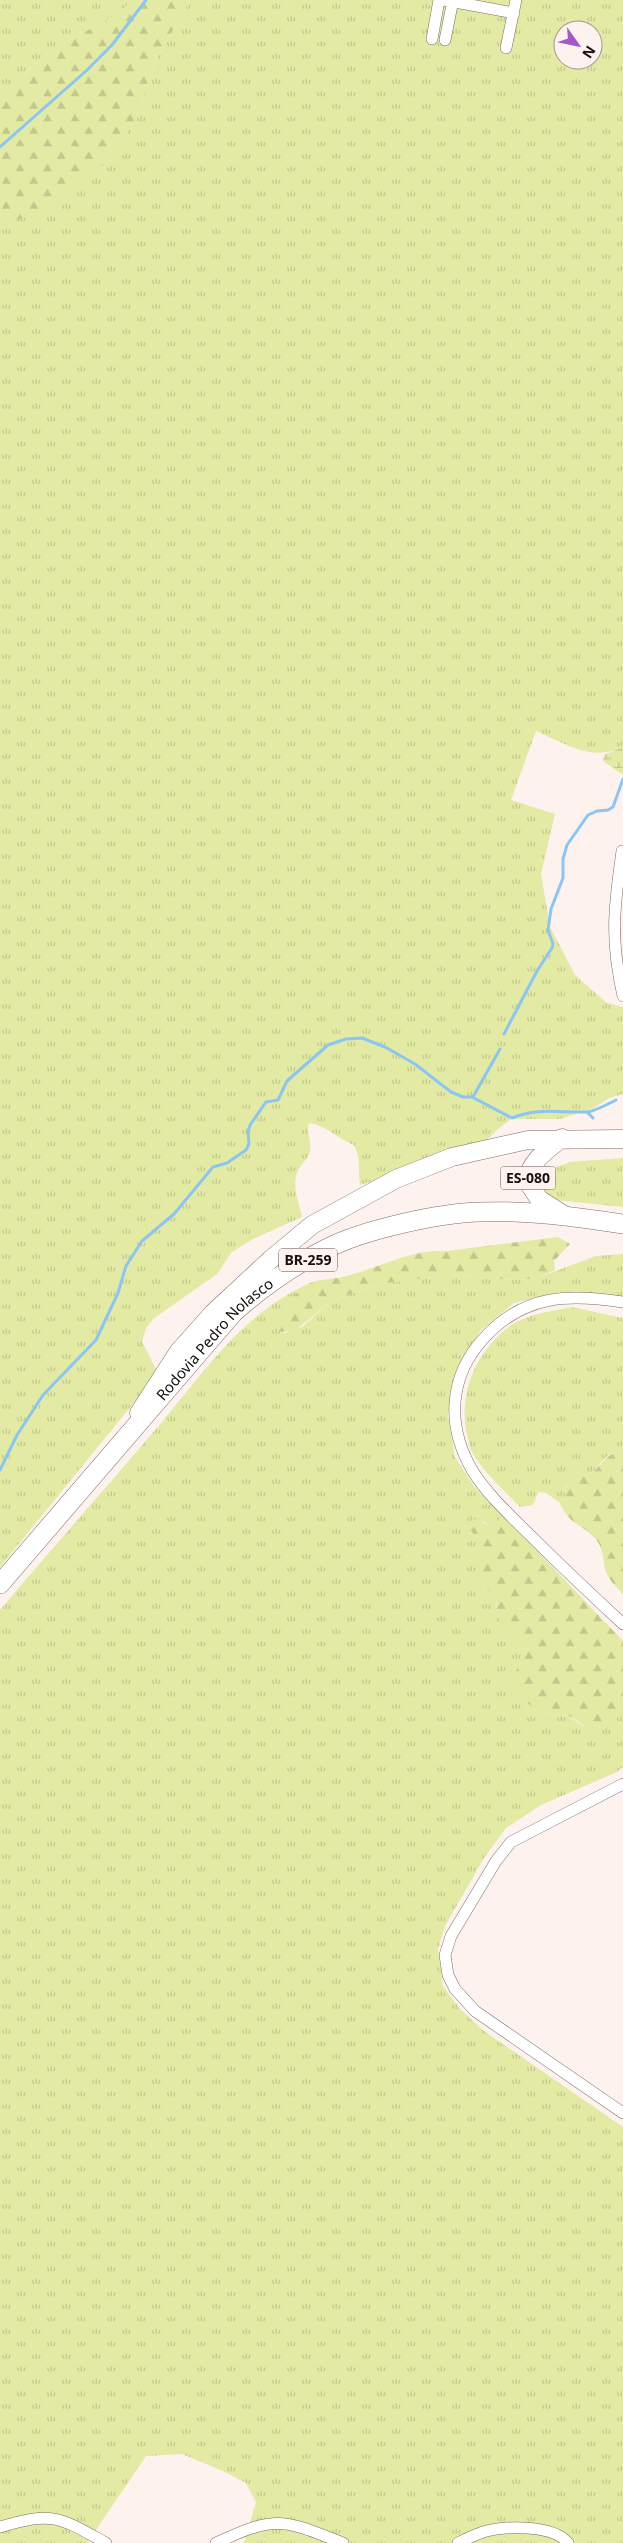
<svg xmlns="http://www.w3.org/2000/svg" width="623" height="2543" viewBox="0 0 623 2543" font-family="'Noto Sans',sans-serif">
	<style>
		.grass { fill: url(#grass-tufts); fill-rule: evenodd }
		.forest { fill: url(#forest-firs) }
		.wetland { fill: url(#wetland-marsh) }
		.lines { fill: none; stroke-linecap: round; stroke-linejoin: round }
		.stream { stroke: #8bc5f3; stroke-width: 3 }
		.minor-casing { stroke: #7c6c66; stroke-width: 12 }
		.primary-casing { stroke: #7c6c66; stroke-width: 19 }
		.trunk-casing { stroke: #7c6c66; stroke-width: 20 }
		.minor { stroke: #fff; stroke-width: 11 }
		.primary { stroke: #fff; stroke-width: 18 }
		.trunk { stroke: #fff; stroke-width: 19 }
		.labels { text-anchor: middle; stroke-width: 4; stroke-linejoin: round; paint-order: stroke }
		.shield { fill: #fdf2ee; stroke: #5b5450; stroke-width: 1 }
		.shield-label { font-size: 14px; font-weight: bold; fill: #15100d }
		.street-label { font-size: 15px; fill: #15100d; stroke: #fdf2ee }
	</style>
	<defs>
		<pattern id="grass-tufts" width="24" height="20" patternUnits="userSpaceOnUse" patternTransform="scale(1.25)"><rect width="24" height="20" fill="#e3eaa3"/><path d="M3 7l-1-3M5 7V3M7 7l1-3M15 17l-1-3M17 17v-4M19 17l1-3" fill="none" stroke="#c2c88b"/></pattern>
		<pattern id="forest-firs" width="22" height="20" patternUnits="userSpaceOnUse" patternTransform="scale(1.25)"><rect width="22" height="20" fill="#e3eaa3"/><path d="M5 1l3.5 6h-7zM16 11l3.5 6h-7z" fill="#c2c88b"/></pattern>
		<pattern id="wetland-marsh" width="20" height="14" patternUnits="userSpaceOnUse" patternTransform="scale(1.25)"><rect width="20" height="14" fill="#e3eaa3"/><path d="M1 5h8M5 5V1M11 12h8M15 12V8" fill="none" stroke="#c2c88b"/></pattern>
	</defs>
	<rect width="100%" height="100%" fill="#fdf2ee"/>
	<!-- grass -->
	<path class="grass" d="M0,0H133C108,25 73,34 46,55C30,68 17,83 0,95Z
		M190,0H623V747C592,762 566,744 536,731L511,800L555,814L541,874L550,927L575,975L607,1003L623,1007V1094L609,1098L594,1108L560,1119H511L498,1129L477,1150L360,1185C358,1170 361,1159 354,1145C338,1139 326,1125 309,1123C306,1133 313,1143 309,1154C307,1160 301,1164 298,1170C291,1186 299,1201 302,1217L253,1239L232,1252L217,1274L153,1319L146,1328L142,1342L158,1373L0,1567V228L12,221L137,118L154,64ZM563,30H593V60H563Z
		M623,1158V1207L546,1199L535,1182L542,1172L570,1162Z
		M623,1254V1302L605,1295L555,1293L514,1303L480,1331L457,1371L448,1415L455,1457L473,1485L502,1515L498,1523L490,1525L482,1521L471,1531L479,1540V1580L496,1600L498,1618L521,1640L526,1653L521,1663L526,1702L546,1713L568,1716L585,1727L618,1713L619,1697L623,1696V1767L617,1772L541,1805L506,1828L484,1858L445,1926L438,1950L443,1986L460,2009L484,2031L623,2127V2543H244L256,2502L246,2483L223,2471L182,2454L146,2456L87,2543H0V1610C53,1547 108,1486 161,1423C208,1368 240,1316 308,1284C291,1297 286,1311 280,1332L285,1333L302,1327L331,1301L379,1284L449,1275L517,1280L537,1278L596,1256Z
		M571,1307L623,1318V1453C606,1448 600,1468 588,1476L577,1474L566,1486L565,1495L559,1502L546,1493L538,1492L533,1505L520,1507C504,1490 484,1473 472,1452C469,1447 469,1440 467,1434C458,1395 475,1354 506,1329C524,1314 549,1312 571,1307Z"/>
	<!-- forest -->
	<path class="forest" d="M133,0H190L154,64L137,118L112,157L85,180L47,207L0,228V95C17,83 30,68 46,55C73,34 108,25 133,0Z
		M558,1237L570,1244L554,1261L555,1270L537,1278L517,1280L449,1275L379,1284L331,1301L295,1331L280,1332C283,1314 290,1296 305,1286C315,1278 331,1280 342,1277C378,1269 410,1249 447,1251Z
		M617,1452L623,1453V1594C616,1587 608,1579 605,1569C603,1558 603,1546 594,1537C578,1522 570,1525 559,1502L565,1495L568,1479L577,1474L588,1476C600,1468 604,1456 617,1452Z
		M502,1514L623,1641V1696L619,1697C618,1703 619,1709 618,1714C615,1725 603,1731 593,1732C585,1727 579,1721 571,1717C563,1714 555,1715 547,1713C529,1709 519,1696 511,1680L526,1653L521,1640L507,1635L498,1618L496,1600L479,1580V1540L471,1531L469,1524L473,1519L490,1525L497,1523Z"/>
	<!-- wetland -->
	<path class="wetland" d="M623,747V775L603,761L604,755Z"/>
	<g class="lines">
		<!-- stream -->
		<path class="stream" d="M0,147L86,71L112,45L146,0
			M504,1034L537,971L552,948L553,944L548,930L551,909L563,878V859L567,845L588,815L597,811L608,810L613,807L623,779
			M473,1097L500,1049
			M587,1112L593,1118
			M0,1470L17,1435L43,1395L96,1340L118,1293L126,1266L142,1241L174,1214L213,1167L227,1163L246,1150L249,1144L248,1132L250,1125L266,1102L278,1100L287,1081L328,1045L346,1039L362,1038L385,1047L415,1064L451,1092L463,1097H472L512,1118C539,1107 559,1113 587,1112C596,1111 608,1104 616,1100"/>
		<defs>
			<path id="minor" d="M444,0L514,13
				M432,39L439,0
				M445,40L453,0
				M506,48L516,0
				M622,851C614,907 610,939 623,996
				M623,1302C569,1294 524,1294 484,1338C449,1376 446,1425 472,1470C488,1496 514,1519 535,1540C564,1569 593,1596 623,1624
				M623,1784L511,1842L496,1861L451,1936L445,1955L448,1975L455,1989L475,2011L623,2113
				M0,2527C53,2511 59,2517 106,2543
				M216,2543C276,2515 282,2519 343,2543
				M458,2543C466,2539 474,2535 483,2532C504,2526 553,2524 568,2543"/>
			<path id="primary" d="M562,1138C547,1150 530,1161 527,1181L539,1199L564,1215
				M139,1413L179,1351L213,1313L270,1260L312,1225L396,1179L452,1157L528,1140L623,1139"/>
			<g id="trunk">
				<path id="s1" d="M0,1584L233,1313C261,1288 292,1266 326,1249C362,1230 439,1213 480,1212C528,1210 576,1217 623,1224"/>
			</g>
		</defs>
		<!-- minor casing -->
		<use href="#minor" class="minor-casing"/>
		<!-- primary casing -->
		<use href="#primary" class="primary-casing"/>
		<!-- trunk casing -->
		<use href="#trunk" class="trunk-casing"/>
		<!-- minor -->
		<use href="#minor" class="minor"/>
		<!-- primary -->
		<use href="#primary" class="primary"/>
		<!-- trunk -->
		<use href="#trunk" class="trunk"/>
	</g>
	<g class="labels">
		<!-- shield labels -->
		<g class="shield">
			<rect x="500.5" y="1166.5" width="55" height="23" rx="4"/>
			<rect x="279" y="1248.5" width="58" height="23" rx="4"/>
		</g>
		<g class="shield-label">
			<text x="528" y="1183">ES-080</text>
			<text x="308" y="1265">BR-259</text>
		</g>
		<!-- street labels -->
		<g class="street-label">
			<text dy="5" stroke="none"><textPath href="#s1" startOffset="326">Rodovia Pedro Nolasco</textPath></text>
		</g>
	</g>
	<!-- north arrow -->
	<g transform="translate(578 45) rotate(123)"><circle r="24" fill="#fdf2ee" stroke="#a09894"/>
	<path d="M0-4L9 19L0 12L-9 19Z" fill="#a557c9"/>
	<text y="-8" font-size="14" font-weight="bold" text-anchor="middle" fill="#15100d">N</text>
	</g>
</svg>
